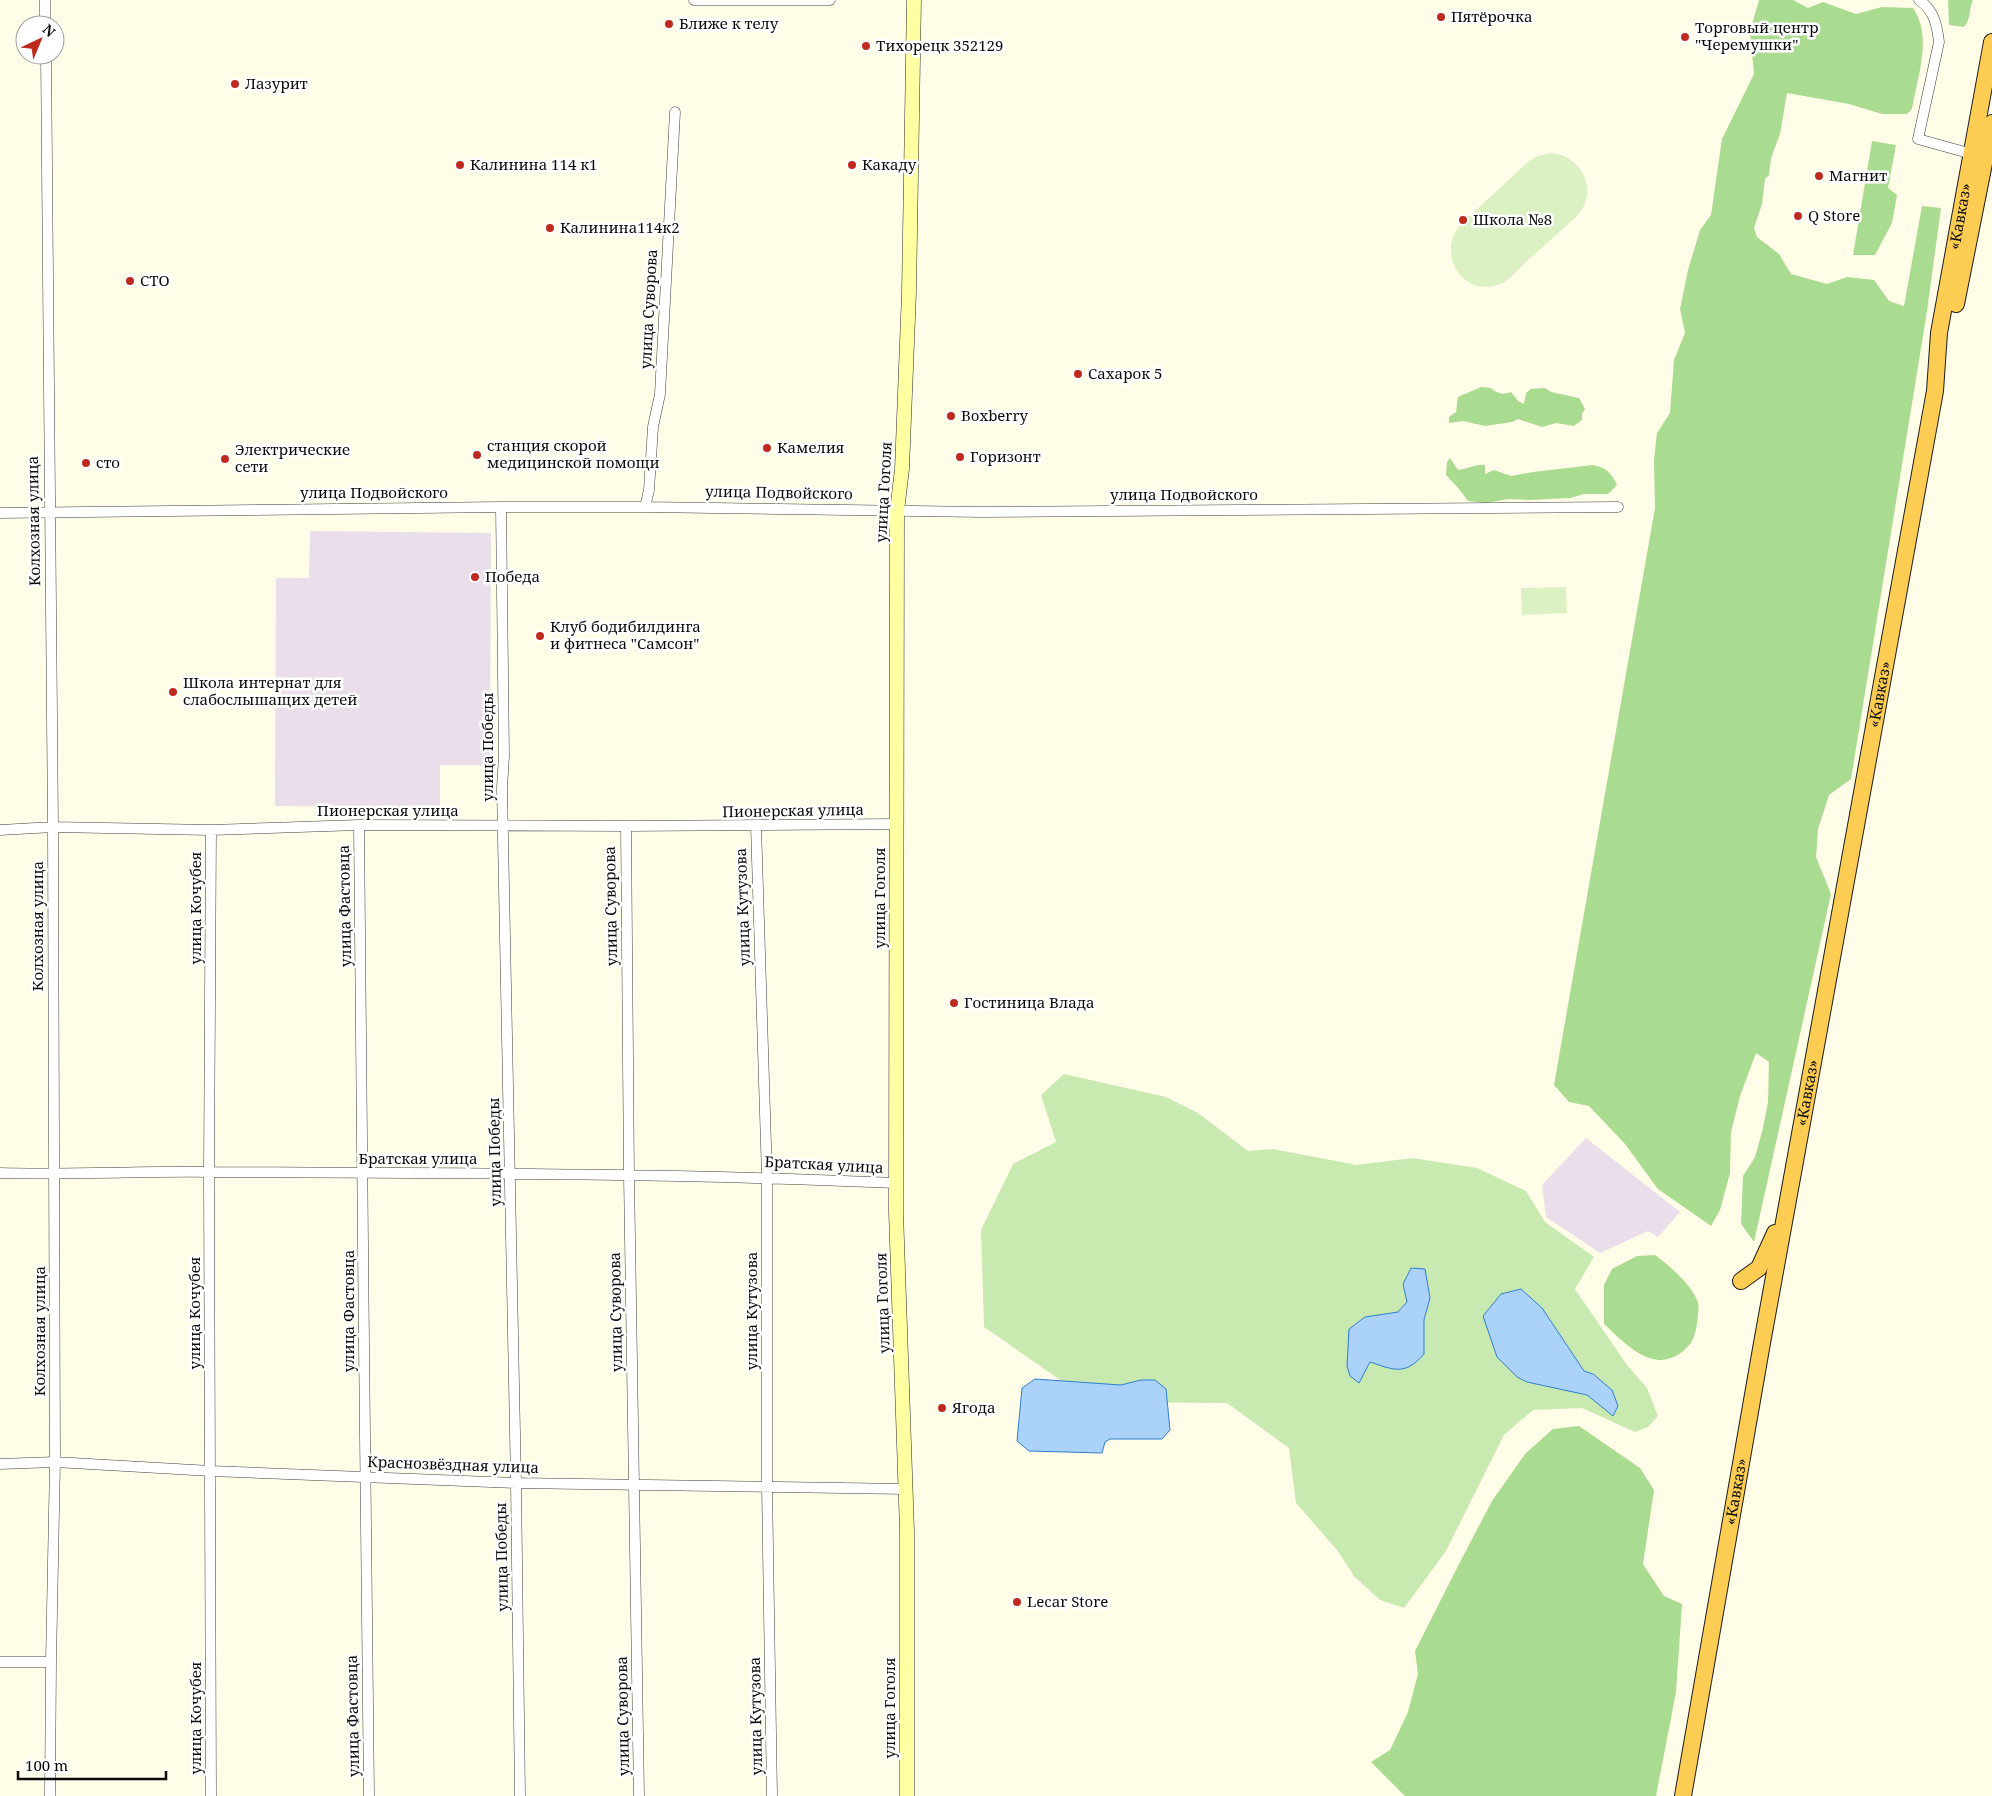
<svg xmlns="http://www.w3.org/2000/svg" width="1992" height="1796" viewBox="0 0 1992 1796" font-family="'Noto Serif',serif">
	<style>
		.industrial { fill: #eadeea }
		.green { fill: #c8eab1 }
		.forest { fill: #a9db90 }
		.pitch { fill: #dcf1c3 }
		.water { fill: #abd2f8; stroke: #2f7ed2 }
		.lines { fill: none; stroke-linecap: round; stroke-linejoin: round }
		.minor-casing { stroke: #3e3e3e; stroke-width: 11 }
		.secondary-casing { stroke: #2d2d2d; stroke-width: 15 }
		.trunk-casing { stroke: #1c1c1c; stroke-width: 18 }
		.minor { stroke: #fff; stroke-width: 10 }
		.secondary { stroke: #feffa3; stroke-width: 14 }
		.trunk { stroke: #fccd52; stroke-width: 16 }
		.poi-dot { fill: #bf2a1e; stroke: #fff; stroke-width: 2 }
		.labels { text-anchor: middle; stroke-width: 5; stroke-linejoin: round; paint-order: stroke }
		.poi-label { font-size: 15px; fill: #0b0b0b; stroke: #fff; text-anchor: start }
		.street-label { font-size: 15px; fill: #0b0b0b; stroke: #fff }
	</style>
	<rect width="100%" height="100%" fill="#fffde8"/>
	<!-- industrial -->
	<path class="industrial" d="M310,531L491,533L490,765H440V807L275,806L276,578H309Z
		M1586,1138L1680,1212L1658,1237L1648,1231L1600,1253L1546,1217L1542,1185Z"/>
	<!-- green -->
	<path class="green" d="M1064,1074L1166,1097L1198,1113L1248,1151L1273,1149L1357,1165L1412,1158L1477,1168L1526,1191L1545,1222L1594,1257L1575,1289L1627,1365L1647,1388L1658,1416L1648,1427L1635,1432L1582,1408L1533,1410L1504,1435L1446,1551L1404,1608L1380,1600L1354,1576L1337,1550L1296,1503L1289,1448L1227,1403L1092,1402L984,1327L981,1230L1013,1164L1056,1142L1041,1095Z"/>
	<!-- forest -->
	<path class="forest" d="M1759,0H1793L1808,8L1823,2L1856,14L1882,7L1913,8C1933,37 1917,78 1912,109L1907,114H1882L1849,104L1787,93L1780,134L1771,158L1769,175L1765,179L1762,204L1754,228L1757,237L1779,254L1791,274L1827,284L1847,277L1874,280L1889,301L1904,306L1922,206L1941,208L1927,311L1851,779L1829,795L1818,829L1816,857L1831,894L1754,1242L1741,1224L1743,1176L1755,1157L1763,1128L1768,1102L1769,1062L1756,1053L1740,1096L1731,1132L1730,1173L1720,1210L1711,1226L1658,1189L1625,1144L1589,1106L1569,1102L1554,1085L1655,508L1654,460L1657,433L1670,413L1674,360L1685,333L1680,309L1688,270L1700,230L1711,215L1722,139L1754,74L1750,32Z
		M1948,0H1973C1968,11 1972,17 1964,27L1949,25Z
		M1872,141L1896,145L1888,188L1897,195L1892,223L1875,255H1853Z
		M1481,387L1491,388C1498,394 1502,395 1511,392L1518,401L1524,404L1526,393L1531,389L1545,388L1551,392L1579,398L1585,409L1582,414V420L1574,426L1556,423L1542,427L1518,419L1512,422L1485,426L1463,421L1449,423V417L1456,412L1458,397Z
		M1450,458L1458,470C1468,469 1475,464 1485,465V474L1494,470L1511,476L1533,472L1593,465C1605,467 1612,473 1617,485L1608,494H1584L1570,498L1529,500L1508,499L1486,503L1468,501L1459,489L1446,475L1447,462Z
		M1655,1255C1669,1265 1694,1287 1698,1303C1699,1307 1698,1311 1698,1315C1697,1323 1696,1334 1692,1341C1684,1354 1668,1363 1653,1359C1636,1356 1616,1335 1604,1324V1285L1612,1269L1637,1256Z
		M1579,1426L1640,1468L1654,1490L1643,1564L1664,1596L1682,1604L1676,1692L1656,1796H1405L1371,1762L1390,1750L1408,1712L1418,1674L1415,1651L1459,1564L1492,1501L1525,1454L1553,1429Z"/>
	<!-- pitch -->
	<path class="pitch" d="M1550,153C1582,155 1600,191 1577,216C1560,231 1543,247 1526,262C1518,270 1510,280 1500,284C1463,299 1435,253 1461,224L1528,162L1538,156Z
		M1566,587L1567,613L1522,615L1521,588Z"/>
	<!-- water -->
	<path class="water" d="M1411,1268L1425,1269L1430,1298L1424,1320V1354C1405,1376 1394,1370 1370,1362L1359,1383L1350,1376L1347,1366L1349,1329L1365,1317L1398,1312L1407,1302L1403,1284Z
		M1521,1289L1542,1308L1584,1371L1593,1374L1612,1390L1618,1406L1613,1416L1587,1395L1527,1382L1517,1377L1497,1357L1483,1316L1501,1294Z
		M1035,1379L1121,1385L1141,1380H1155L1166,1389L1170,1430L1162,1439H1110L1105,1442L1102,1453L1029,1451L1017,1441L1022,1388Z"/>
	<g class="lines">
		<defs>
			<path id="minor" d="M45,0V25
				M694,0H830
				M1919,0C1934,10 1937,25 1939,42L1918,139L1972,154
				M46,55L53,827L55,1462L51,1662L50,1796
				M501,507L504,756L502,788L516,1483L520,1796
				M645,507L649,490L653,427L660,394L675,112
				M0,513L501,507H645L981,512L1618,507
				M359,825C363,1149 364,1472 369,1796
				M626,826L629,1176L639,1796
				M756,826L767,1177V1487L772,1796
				M0,830L53,827L211,830L359,825L626,826L897,824
				M0,1173C71,1175 141,1171 212,1172C440,1173 668,1173 896,1183
				M0,1464L55,1462L211,1471L516,1483L906,1489
				M0,1662H51
				M211,1796L209,1172L211,830"/>
			<path id="secondary" d="M907,1796V1531L896,1212L897,511L902,469L909,292L914,0"/>
			<g id="trunk">
				<path d="M1956,304L1992,123"/>
				<path d="M1741,1281L1759,1268L1775,1233"/>
				<path id="s1" d="M1683,1796L1762,1343L1935,391L1939,333L1992,42"/>
			</g>
		</defs>
		<!-- minor casing -->
		<use href="#minor" class="minor-casing"/>
		<!-- secondary casing -->
		<use href="#secondary" class="secondary-casing"/>
		<!-- trunk casing -->
		<use href="#trunk" class="trunk-casing"/>
		<!-- minor -->
		<use href="#minor" class="minor"/>
		<!-- secondary -->
		<use href="#secondary" class="secondary"/>
		<!-- trunk -->
		<use href="#trunk" class="trunk"/>
	</g>
	<!-- markers -->
	<g class="poi-dot">
		<circle cx="1441" cy="17" r="5"/>
		<circle cx="669" cy="24" r="5"/>
		<circle cx="1685" cy="37" r="5"/>
		<circle cx="866" cy="46" r="5"/>
		<circle cx="235" cy="84" r="5"/>
		<circle cx="460" cy="165" r="5"/>
		<circle cx="852" cy="165" r="5"/>
		<circle cx="1819" cy="176" r="5"/>
		<circle cx="1798" cy="216" r="5"/>
		<circle cx="1463" cy="220" r="5"/>
		<circle cx="550" cy="228" r="5"/>
		<circle cx="130" cy="281" r="5"/>
		<circle cx="1078" cy="374" r="5"/>
		<circle cx="951" cy="416" r="5"/>
		<circle cx="767" cy="448" r="5"/>
		<circle cx="477" cy="455" r="5"/>
		<circle cx="960" cy="457" r="5"/>
		<circle cx="225" cy="459" r="5"/>
		<circle cx="86" cy="463" r="5"/>
		<circle cx="475" cy="577" r="5"/>
		<circle cx="540" cy="636" r="5"/>
		<circle cx="173" cy="692" r="5"/>
		<circle cx="954" cy="1003" r="5"/>
		<circle cx="942" cy="1408" r="5"/>
		<circle cx="1017" cy="1602" r="5"/>
	</g>
	<g class="labels">
		<!-- poi labels -->
		<g class="poi-label">
			<text x="1451" y="22">Пятёрочка</text>
			<text x="679" y="29">Ближе к телу</text>
			<text x="1695" y="33">Торговый центр<tspan x="1695" dy="17">"Черемушки"</tspan></text>
			<text x="876" y="51">Тихорецк 352129</text>
			<text x="245" y="89">Лазурит</text>
			<text x="470" y="170">Калинина 114 к1</text>
			<text x="862" y="170">Какаду</text>
			<text x="1829" y="181">Магнит</text>
			<text x="1808" y="221">Q Store</text>
			<text x="1473" y="225">Школа №8</text>
			<text x="560" y="233">Калинина114к2</text>
			<text x="140" y="286">СТО</text>
			<text x="1088" y="379">Сахарок 5</text>
			<text x="961" y="421">Boxberry</text>
			<text x="487" y="451">станция скорой<tspan x="487" dy="17">медицинской помощи</tspan></text>
			<text x="777" y="453">Камелия</text>
			<text x="235" y="455">Электрические<tspan x="235" dy="17">сети</tspan></text>
			<text x="970" y="462">Горизонт</text>
			<text x="96" y="468">сто</text>
			<text x="485" y="582">Победа</text>
			<text x="550" y="632">Клуб бодибилдинга<tspan x="550" dy="17">и фитнеса "Самсон"</tspan></text>
			<text x="183" y="688">Школа интернат для<tspan x="183" dy="17">слабослышащих детей</tspan></text>
			<text x="964" y="1008">Гостиница Влада</text>
			<text x="952" y="1413">Ягода</text>
			<text x="1027" y="1607">Lecar Store</text>
		</g>
		<!-- street labels -->
		<g class="street-label">
			<text dy="5" stroke="none"><textPath href="#s1" startOffset="1604">«Кавказ»</textPath></text>
			<text transform="translate(649 309) rotate(-87)" y="5">улица Суворова</text>
			<text transform="translate(884 492) rotate(-87)" y="5">улица Гоголя</text>
			<text x="374" y="498">улица Подвойского</text>
			<text transform="translate(779 493) rotate(1)" y="5">улица Подвойского</text>
			<text x="1184" y="500">улица Подвойского</text>
			<text transform="translate(34 521) rotate(-91)" y="5">Колхозная улица</text>
			<text dy="5" stroke="none"><textPath href="#s1" startOffset="1119">«Кавказ»</textPath></text>
			<text transform="translate(488 747) rotate(-90)" y="5">улица Победы</text>
			<text x="388" y="816">Пионерская улица</text>
			<text transform="translate(793 811) rotate(-1)" y="5">Пионерская улица</text>
			<text transform="translate(880 898) rotate(-90)" y="5">улица Гоголя</text>
			<text transform="translate(345 906) rotate(-91)" y="5">улица Фастовца</text>
			<text transform="translate(611 906) rotate(-91)" y="5">улица Суворова</text>
			<text transform="translate(743 907) rotate(-92)" y="5">улица Кутузова</text>
			<text transform="translate(196 908) rotate(-90)" y="5">улица Кочубея</text>
			<text transform="translate(38 926) rotate(-90)" y="5">Колхозная улица</text>
			<text dy="5" stroke="none"><textPath href="#s1" startOffset="714">«Кавказ»</textPath></text>
			<text transform="translate(495 1152) rotate(-91)" y="5">улица Победы</text>
			<text x="418" y="1164">Братская улица</text>
			<text transform="translate(824 1165) rotate(3)" y="5">Братская улица</text>
			<text transform="translate(883 1303) rotate(-92)" y="5">улица Гоголя</text>
			<text transform="translate(349 1311) rotate(-90)" y="5">улица Фастовца</text>
			<text transform="translate(752 1311) rotate(-90)" y="5">улица Кутузова</text>
			<text transform="translate(616 1312) rotate(-91)" y="5">улица Суворова</text>
			<text transform="translate(195 1313) rotate(-90)" y="5">улица Кочубея</text>
			<text transform="translate(40 1331) rotate(-90)" y="5">Колхозная улица</text>
			<text transform="translate(453 1465) rotate(2)" y="5">Краснозвёздная улица</text>
			<text dy="5" stroke="none"><textPath href="#s1" startOffset="309">«Кавказ»</textPath></text>
			<text transform="translate(502 1557) rotate(-91)" y="5">улица Победы</text>
			<text transform="translate(890 1708) rotate(-90)" y="5">улица Гоголя</text>
			<text transform="translate(353 1716) rotate(-91)" y="5">улица Фастовца</text>
			<text transform="translate(623 1716) rotate(-91)" y="5">улица Суворова</text>
			<text transform="translate(756 1716) rotate(-91)" y="5">улица Кутузова</text>
			<text transform="translate(196 1718) rotate(-90)" y="5">улица Кочубея</text>
		</g>
	</g>
	<!-- north arrow -->
	<g transform="translate(40 40) rotate(44)"><circle r="24" fill="#ffffff" stroke="#9d9d9d"/>
	<path d="M0-4L9 19L0 12L-9 19Z" fill="#bf2a1e"/>
	<text y="-8" font-size="14" font-weight="bold" text-anchor="middle" fill="#0b0b0b">N</text>
	</g>
	<!-- scale -->
	<path d="M18 1771v8h148v-8" fill="none" stroke="#0b0b0b" stroke-width="2.5"/>
	<text x="25" y="1771" font-size="15" fill="#0b0b0b" stroke="#ffffff" stroke-width="4" paint-order="stroke">100 m</text>
</svg>
